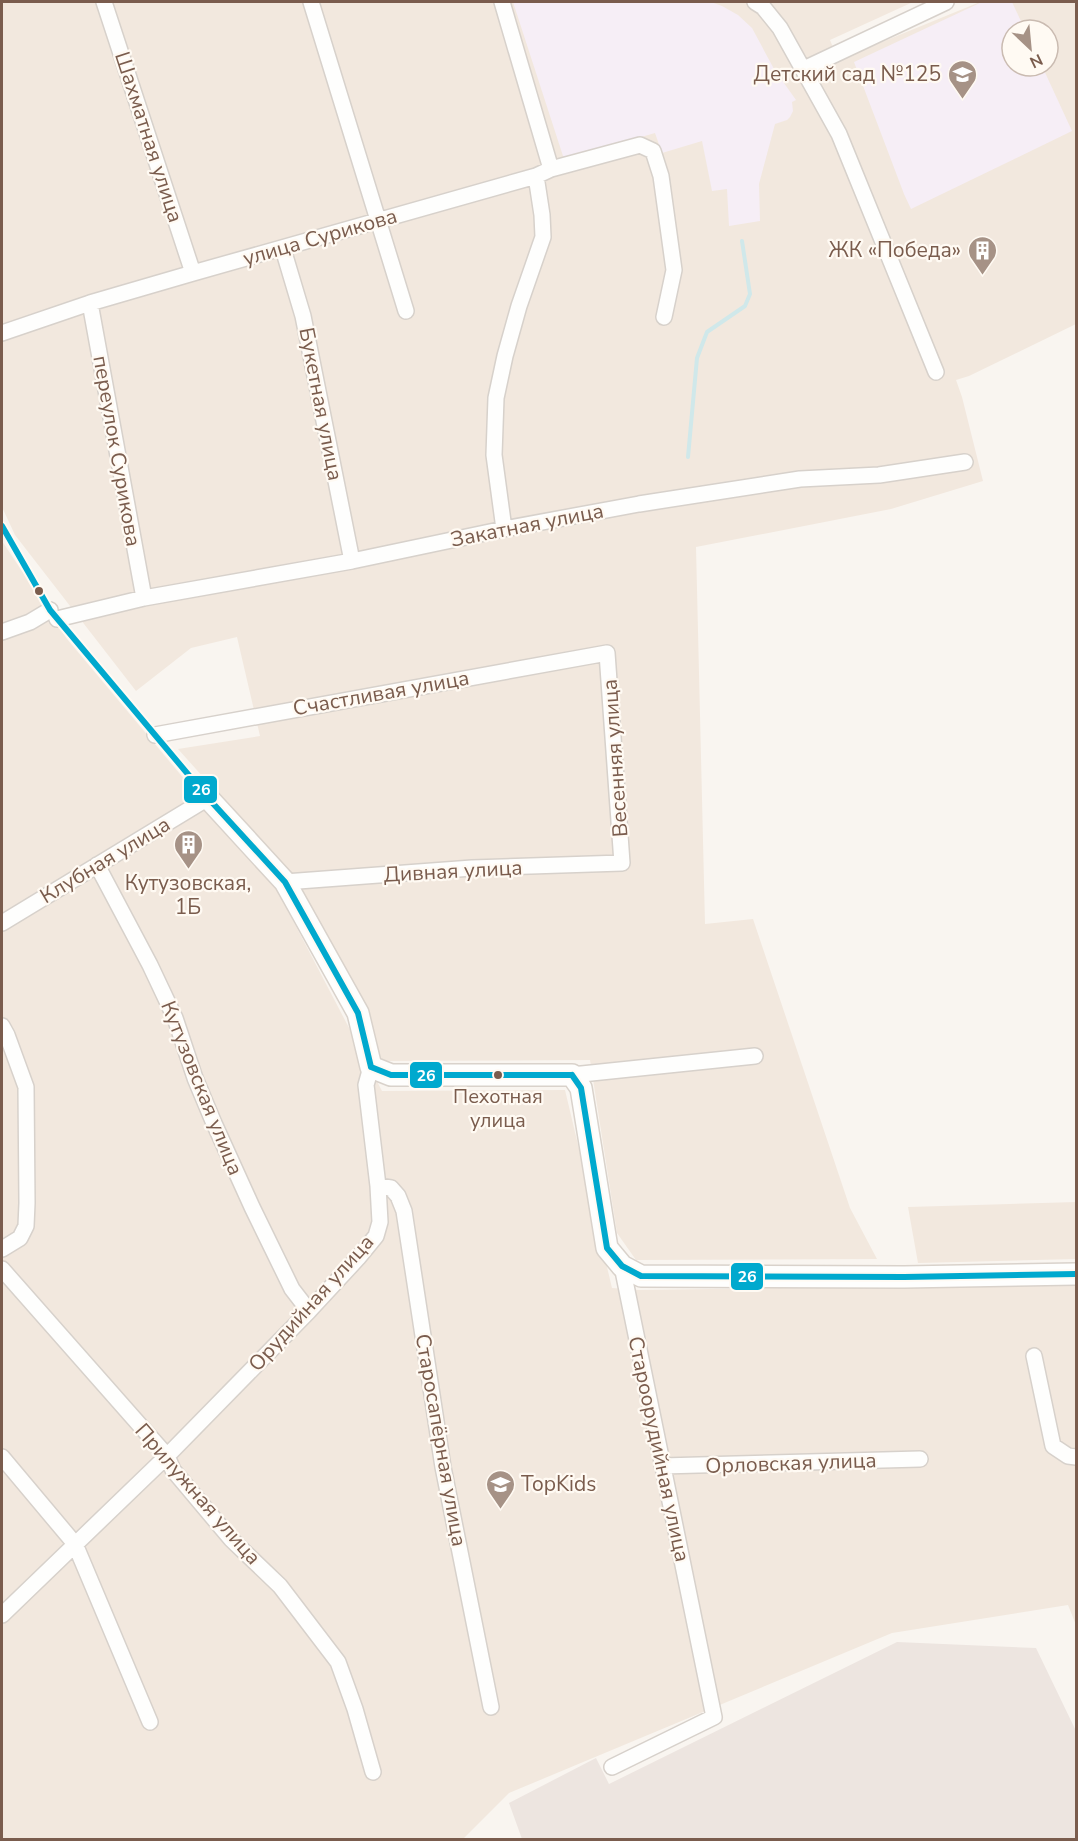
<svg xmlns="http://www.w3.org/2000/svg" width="1078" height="1841" viewBox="0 0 1078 1841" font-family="'Nunito Sans',sans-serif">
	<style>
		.residential { fill: #f2e8de; fill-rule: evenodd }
		.industrial { fill: #ede5e0 }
		.education { fill: #f6eef6 }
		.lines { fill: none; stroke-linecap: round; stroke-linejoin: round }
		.stream { stroke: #d0e8ea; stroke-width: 4 }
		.street-casing { stroke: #d7d1cb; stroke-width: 18 }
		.secondary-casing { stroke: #d9d2cb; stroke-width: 24 }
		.street { stroke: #fefefd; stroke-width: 15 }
		.secondary { stroke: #fefefd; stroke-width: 21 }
		.bus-1-casing { stroke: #fffaf3; stroke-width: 10 }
		.bus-1 { stroke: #00a9ce; stroke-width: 6 }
		.bus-dot { fill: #7a5c4d; stroke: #fffaf3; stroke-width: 2 }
		.labels { text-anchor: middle; stroke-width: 4.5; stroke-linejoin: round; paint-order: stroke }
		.bus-label { font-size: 20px; fill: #7a5c4d; stroke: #fffaf3 }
		.poi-label { font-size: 21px; fill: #7a5c4d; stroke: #fffaf3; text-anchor: end }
		.street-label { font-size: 21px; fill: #7a5c4d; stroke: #fffaf3 }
		.line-badge { stroke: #fffaf3; stroke-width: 2 }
		.badge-label { font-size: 16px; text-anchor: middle; font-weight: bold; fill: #fff }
	</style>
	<rect width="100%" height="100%" fill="#f9f5f0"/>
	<!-- residential -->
	<path class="residential" d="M2,2H913L830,40L838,60L980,2H1076V324L969,376L956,380L962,397L983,481L891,509L696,547L705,924L753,919L850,1208L877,1259L636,1260L617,1233L590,1060L379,1061L364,1002L290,874L178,749L260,736L237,637L191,648L136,691L15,535L2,507ZM1012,30H1048V66H1012Z
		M2,541L67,639L277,890L382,1091L565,1090L612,1288L639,1290L1076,1284V1625L1068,1605L892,1633L509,1793L464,1838L457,1839H2Z
		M1076,1202V1259L918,1263L908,1207Z"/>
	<!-- industrial -->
	<path class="industrial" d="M897,1642L1036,1648L1076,1731V1839H522L509,1803L596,1758L609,1784Z"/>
	<!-- education -->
	<path class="education" d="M513,2H711L722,6L738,15L752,28L774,69L796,100L792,102L793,111L790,117L787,120L775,124L759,184L760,221L729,226L727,189L712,191L702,141L662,153L655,133L572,157L563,156Z
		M982,2H1012L1025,30H1012V66H1042L1072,131L911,209L904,194L854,62Z"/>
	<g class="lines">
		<!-- stream -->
		<path class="stream" d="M688,457L697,358L707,332L745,306L750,294L742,241"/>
		<defs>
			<path id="street" d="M104,2L193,273
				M311,2L406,311
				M502,2L551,169
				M755,2L763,7L780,28L839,134L936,372
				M804,69L946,2
				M283,249L303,316L352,561
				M90,303L144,598
				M2,333L90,303L193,273L536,176L551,169L640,145L653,151L661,176L674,270L664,317
				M504,529L494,455L496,398L505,356L519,306L543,237L542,215L536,176
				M57,619L144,598L352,561L504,529L639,504L800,479L879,475L965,462
				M2,632L30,622L50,610
				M155,735L607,653L622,863L472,868L285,882
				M97,865L150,965L175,1018L195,1078L213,1121L252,1207L292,1289L309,1311
				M2,923L208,798
				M2,1026L7,1035L26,1087L27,1203L26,1226L20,1238L2,1249
				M572,1075L755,1056
				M378,1186L391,1188L398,1196L404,1211L443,1467L491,1707
				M2,1269L167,1456L173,1470L231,1539L280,1586L338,1662L355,1709L373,1772
				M1034,1356L1053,1446L1068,1456L1076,1457
				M2,1457L75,1544L150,1722
				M662,1466L920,1459
				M2,1615L167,1456L309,1311L358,1258L376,1236L380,1222L378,1186L366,1085L371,1067
				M612,1767L714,1717L622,1266"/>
			<path id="secondary" d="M208,798L285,882L358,1013L371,1067L391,1075H572L581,1088L607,1248L622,1266L641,1276L904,1277L1076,1274"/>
		</defs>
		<!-- street casing -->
		<use href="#street" class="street-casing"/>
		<!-- secondary casing -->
		<use href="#secondary" class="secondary-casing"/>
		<!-- street -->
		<use href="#street" class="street"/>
		<!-- secondary -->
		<use href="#secondary" class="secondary"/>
		<defs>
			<path id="bus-1" d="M2,526L50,610L208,798L285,882L358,1013L371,1067
				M371,1067L391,1075H572
				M572,1075L581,1088L607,1248L622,1266L641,1276L904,1277L1076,1274"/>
		</defs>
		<!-- bus-1 casing -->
		<use href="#bus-1" class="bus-1-casing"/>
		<!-- bus-1 -->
		<use href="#bus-1" class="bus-1"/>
	</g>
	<!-- icons -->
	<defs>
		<symbol id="school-pin" viewBox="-11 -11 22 30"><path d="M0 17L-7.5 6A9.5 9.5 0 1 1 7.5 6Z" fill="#a69286" stroke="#fffaf3"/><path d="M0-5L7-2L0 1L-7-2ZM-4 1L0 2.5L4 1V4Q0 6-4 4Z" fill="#fff"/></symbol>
		<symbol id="building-pin" viewBox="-11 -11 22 30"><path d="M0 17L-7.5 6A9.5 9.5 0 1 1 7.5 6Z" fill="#a69286" stroke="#fffaf3"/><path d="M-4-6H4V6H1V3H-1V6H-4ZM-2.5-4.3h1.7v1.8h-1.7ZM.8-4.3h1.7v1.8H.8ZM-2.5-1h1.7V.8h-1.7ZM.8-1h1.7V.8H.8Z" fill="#fff"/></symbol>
	</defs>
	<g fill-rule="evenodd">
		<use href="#school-pin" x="946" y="58" width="33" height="45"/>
		<use href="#building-pin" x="966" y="234" width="33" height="45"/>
		<use href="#building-pin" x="172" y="828" width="33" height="45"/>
		<use href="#school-pin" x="484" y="1468" width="33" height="45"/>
	</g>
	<!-- markers -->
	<g class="bus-dot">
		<circle cx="39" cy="591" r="5"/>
		<circle cx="498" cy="1075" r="5"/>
	</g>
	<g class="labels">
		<!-- bus labels -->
		<g class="bus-label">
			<text x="498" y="1103">Пехотная<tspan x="498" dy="24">улица</tspan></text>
		</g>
		<!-- poi labels -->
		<g class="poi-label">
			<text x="941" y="81">Детский сад №125</text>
			<text x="961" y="257">ЖК «Победа»</text>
			<text x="188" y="890" text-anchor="middle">Кутузовская,<tspan x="188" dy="24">1Б</tspan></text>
			<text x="521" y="1491" text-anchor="start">TopKids</text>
		</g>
		<!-- street labels -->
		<g class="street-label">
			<text transform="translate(149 137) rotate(72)" y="7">Шахматная улица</text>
			<text transform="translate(320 237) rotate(-16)" y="7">улица Сурикова</text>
			<text transform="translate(321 404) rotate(79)" y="7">Букетная улица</text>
			<text transform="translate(117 451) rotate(80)" y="7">переулок Сурикова</text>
			<text transform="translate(527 525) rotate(-11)" y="7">Закатная улица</text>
			<text transform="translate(381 693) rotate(-10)" y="7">Счастливая улица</text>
			<text transform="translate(615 758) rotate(-94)" y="7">Весенняя улица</text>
			<text transform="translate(105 860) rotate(-31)" y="7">Клубная улица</text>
			<text transform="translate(453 871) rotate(-3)" y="7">Дивная улица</text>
			<text transform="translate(202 1088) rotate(68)" y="7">Кутузовская улица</text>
			<text transform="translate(311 1303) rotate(-48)" y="7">Орудийная улица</text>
			<text transform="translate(441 1440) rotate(80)" y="7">Старосапёрная улица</text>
			<text transform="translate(659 1449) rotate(78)" y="7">Староорудийная улица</text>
			<text transform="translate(791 1463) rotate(-2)" y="7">Орловская улица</text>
			<text transform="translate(198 1494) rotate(49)" y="7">Прилужная улица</text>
		</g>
	</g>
	<g class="line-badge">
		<rect x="183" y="775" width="35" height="29" rx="6" fill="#00a9ce"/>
		<rect x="409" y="1061" width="34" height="28" rx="6" fill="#00a9ce"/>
		<rect x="730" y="1262" width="34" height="29" rx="6" fill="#00a9ce"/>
	</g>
	<g class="badge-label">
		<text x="201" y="795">26</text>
		<text x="426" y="1081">26</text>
		<text x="747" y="1282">26</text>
	</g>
	<!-- border -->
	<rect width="1078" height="1841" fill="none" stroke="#7a5c4d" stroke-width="6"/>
	<!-- north arrow -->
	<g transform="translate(1030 48) rotate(154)"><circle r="28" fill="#fffaf3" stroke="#cabbb1" stroke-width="1.5"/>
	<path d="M0-4.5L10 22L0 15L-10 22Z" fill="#a69286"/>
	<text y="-9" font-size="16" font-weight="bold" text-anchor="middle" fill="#7a5c4d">N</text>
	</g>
</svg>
